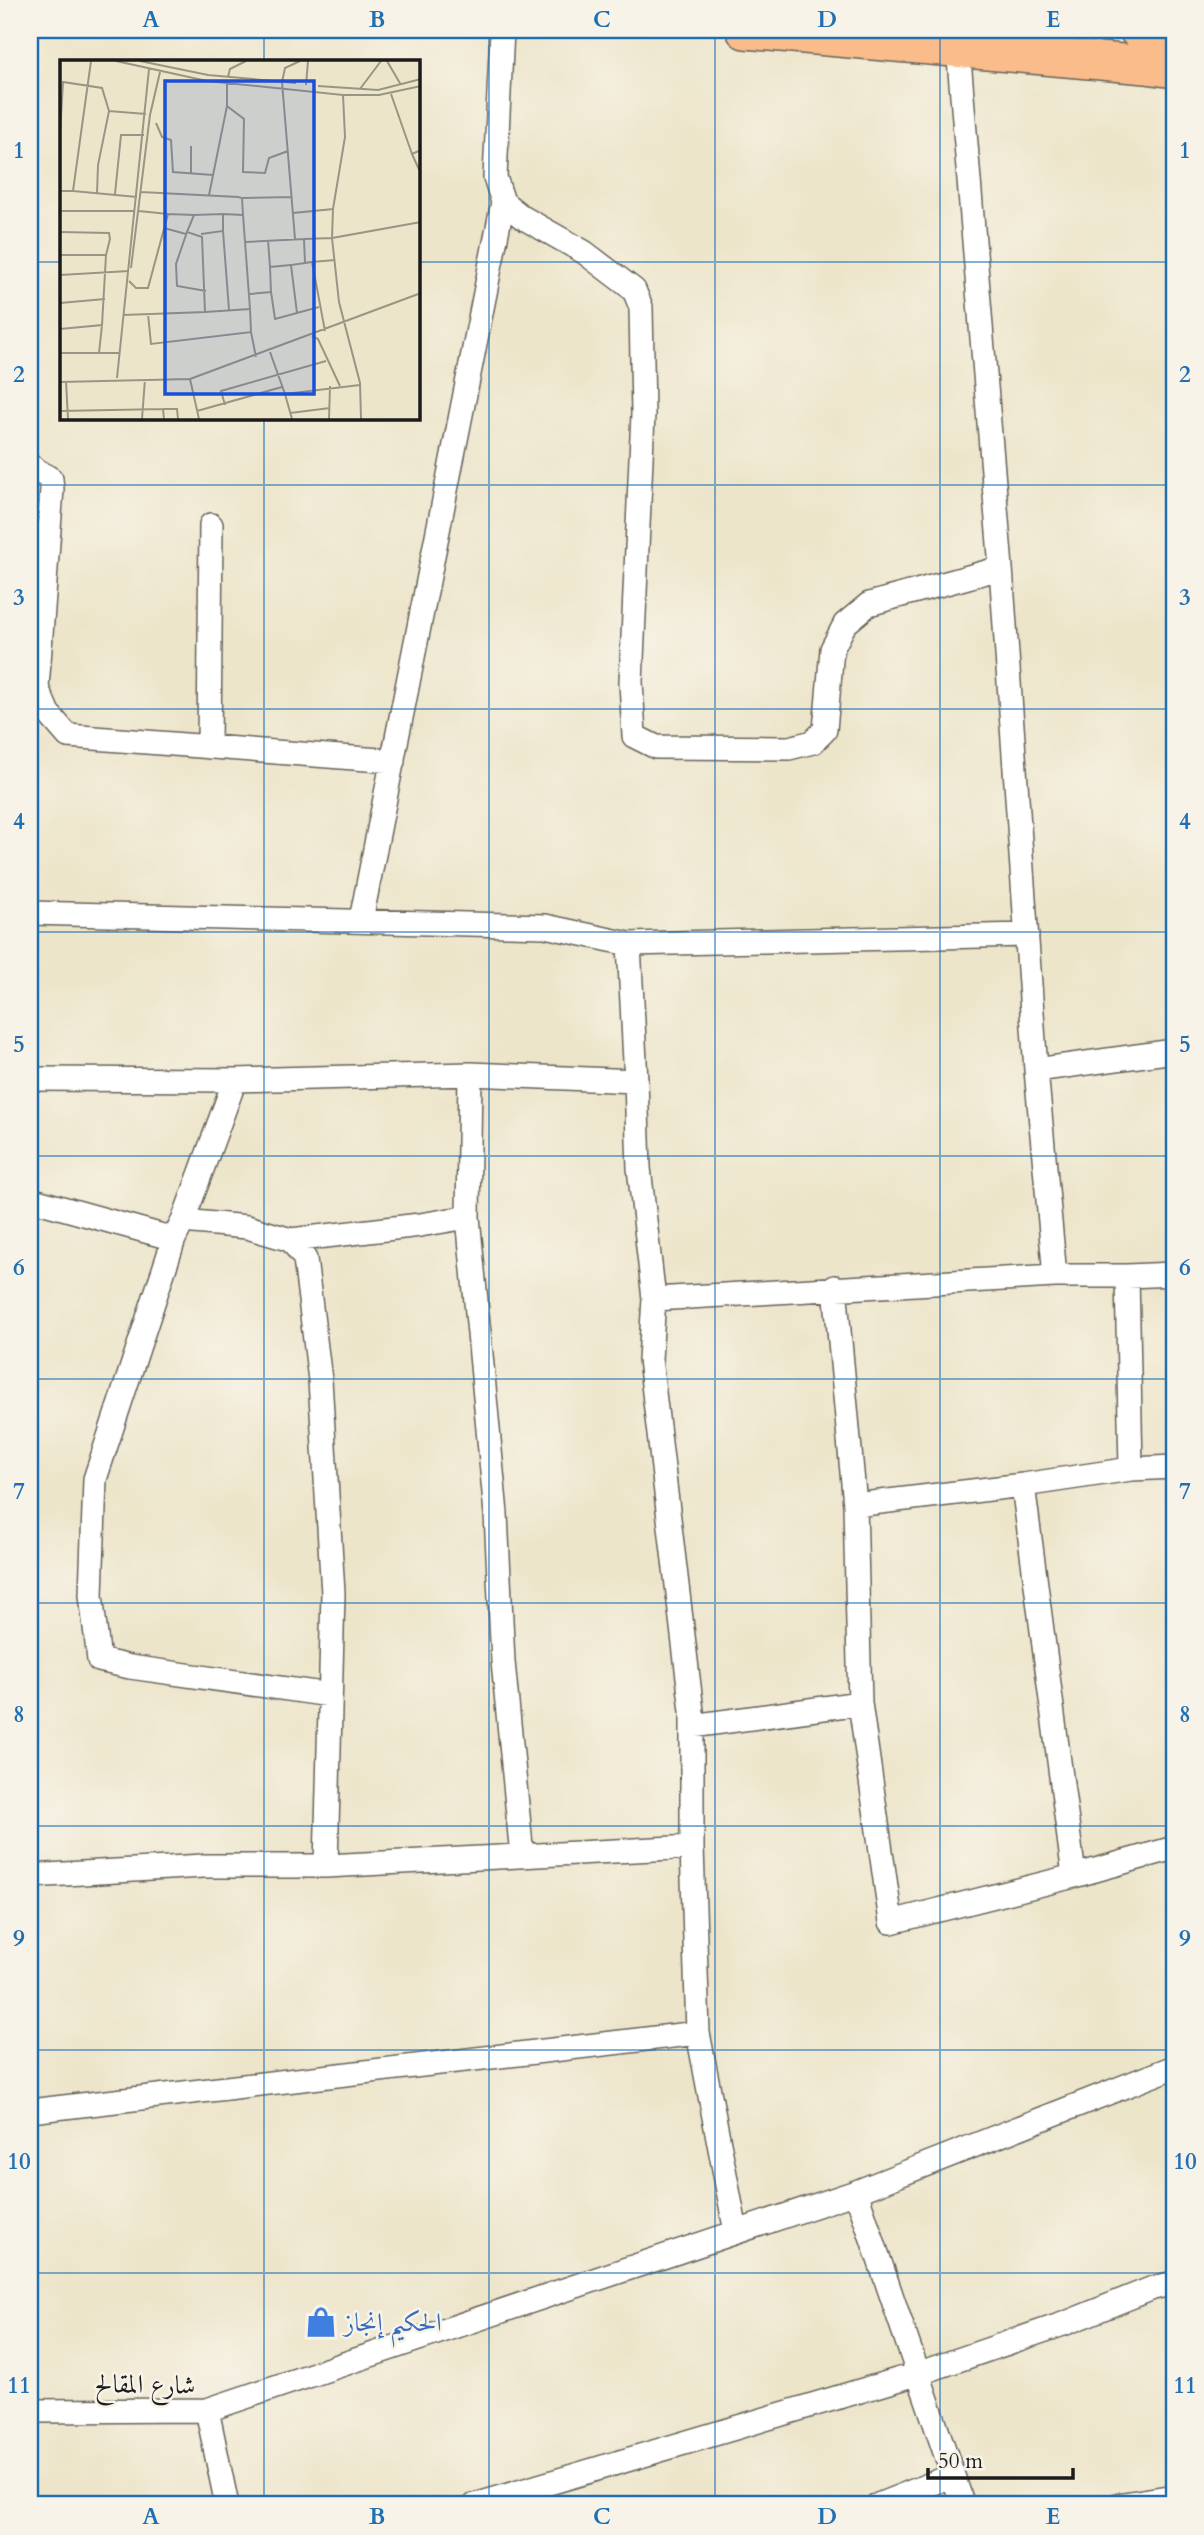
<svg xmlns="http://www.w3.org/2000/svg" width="1204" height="2535" viewBox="0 0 1204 2535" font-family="Cardo,Amiri,serif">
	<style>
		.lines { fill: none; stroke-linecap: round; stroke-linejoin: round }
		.minor-casing { stroke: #656259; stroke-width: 26 }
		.primary-casing { stroke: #656259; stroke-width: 40 }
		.minor { stroke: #fff; stroke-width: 23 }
		.primary { stroke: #f9bc8a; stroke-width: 37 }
		.grid { fill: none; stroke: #1f6fb2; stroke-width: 2; stroke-opacity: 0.55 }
		.labels { text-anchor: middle; stroke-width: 5; stroke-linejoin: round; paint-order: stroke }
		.shop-label { font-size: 26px; fill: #366cbe; stroke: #f7f3e8; text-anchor: start }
		.street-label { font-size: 26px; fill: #1c1c1c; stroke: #f7f3e8 }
		.inset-road { fill: none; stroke: #999584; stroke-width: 2 }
		.view { fill: #1d4ed8; fill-opacity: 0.15; stroke: #1d4ed8; stroke-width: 3.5 }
		.inset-edge { fill: none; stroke: #1c1c1c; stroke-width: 3.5 }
		.neatline { fill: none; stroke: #1f6fb2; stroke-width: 2.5 }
		.grid-label { font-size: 23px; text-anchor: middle; font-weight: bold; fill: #1f6fb2 }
	</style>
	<rect width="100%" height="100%" fill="#f7f3e8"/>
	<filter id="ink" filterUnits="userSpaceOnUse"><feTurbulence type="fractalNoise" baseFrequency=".0143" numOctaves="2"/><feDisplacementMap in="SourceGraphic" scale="14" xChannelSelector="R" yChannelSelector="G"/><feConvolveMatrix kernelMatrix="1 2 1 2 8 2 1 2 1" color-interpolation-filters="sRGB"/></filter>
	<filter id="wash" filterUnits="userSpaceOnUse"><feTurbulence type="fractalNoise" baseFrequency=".00686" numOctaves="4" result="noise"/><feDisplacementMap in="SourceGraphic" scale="28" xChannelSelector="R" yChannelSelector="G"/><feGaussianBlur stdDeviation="1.57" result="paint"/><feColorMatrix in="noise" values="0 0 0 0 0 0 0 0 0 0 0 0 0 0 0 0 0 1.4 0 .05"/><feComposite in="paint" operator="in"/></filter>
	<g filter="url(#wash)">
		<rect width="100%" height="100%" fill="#ede5ca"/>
	</g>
	<g filter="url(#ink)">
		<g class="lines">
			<defs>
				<path id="minor" d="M502,30L495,177L503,202L522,217L584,252L634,290L641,307L643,414L631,682L634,736L656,747L789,748L813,742L825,730L832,649L845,624L869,604L1001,568
					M955,36L958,47L1001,568L1036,1070L1055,1276
					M30,466L51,479L52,489L37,688L48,713L68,736L393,761
					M209,747L211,525
					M30,913L545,926L629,944L636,1081
					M361,920L503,202
					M629,944L1027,935
					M1036,1070L1174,1051
					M30,1079L235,1080L183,1221L247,1227L291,1240L305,1259L320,1380L333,1593L326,1866H203L30,1876
					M235,1080L470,1074L468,1217L420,1225L291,1240
					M30,1199L174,1239
					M468,1217L496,1514L503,1662L522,1856
					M183,1221L174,1239L95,1479L91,1595L99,1660L130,1667L330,1695
					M1127,1276L1174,1274
					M835,1287L855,1505
					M654,1299L1055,1276H1127L1131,1469
					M1174,1467L1131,1469L1023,1485L1074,1876L1174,1848
					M860,1703L891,1922L1074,1876
					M692,1726L860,1703L855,1505L1023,1485
					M692,1847L698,2033
					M326,1866L692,1847V1711L650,1359L654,1299L639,1168L636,1081L470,1074
					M30,2111L698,2033L736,2232
					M856,2192L963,2505
					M207,2410L856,2192L1174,2067
					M30,2411L207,2410L227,2505
					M475,2505L917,2374L1066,2323L1153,2288L1174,2283
					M878,2505L951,2476
					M1117,2505L1174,2496"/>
				<path id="primary" d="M745,30L1146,65L1174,69
					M1138,30L1174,35"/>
			</defs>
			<!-- minor casing -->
			<use href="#minor" class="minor-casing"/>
			<!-- primary casing -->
			<use href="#primary" class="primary-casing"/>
			<!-- minor -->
			<use href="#minor" class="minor"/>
			<!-- primary -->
			<use href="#primary" class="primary"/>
		</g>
	</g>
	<!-- grid -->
	<path class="grid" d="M264,30V61M489,30V2505M715,30V2505M940,30V2505M30,262H61M418,262H1174M264,418V2505M30,485H1174M30,709H1174M30,932H1174M30,1156H1174M30,1379H1174M30,1603H1174M30,1826H1174M30,2050H1174M30,2273H1174"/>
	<!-- icons -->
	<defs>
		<symbol id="shop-bare" viewBox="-9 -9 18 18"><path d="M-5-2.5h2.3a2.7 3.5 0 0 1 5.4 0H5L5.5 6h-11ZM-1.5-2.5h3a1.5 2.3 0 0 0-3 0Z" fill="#3f7fe0" stroke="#f7f3e8" stroke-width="2.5" paint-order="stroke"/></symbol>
	</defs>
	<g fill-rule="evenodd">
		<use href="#shop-bare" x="299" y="2300" width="44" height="44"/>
	</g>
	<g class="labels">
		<!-- shop labels -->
		<g class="shop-label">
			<text x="344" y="2331">الحكيم إنجاز</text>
		</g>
		<!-- street labels -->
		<g class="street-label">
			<text transform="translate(145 2384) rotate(1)" y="9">شارع المقالح</text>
		</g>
	</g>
	<!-- overview -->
	<g transform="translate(60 60)">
		<rect width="360" height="360" fill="#ede5ca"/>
		<path class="inset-road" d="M56,1L147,21L283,35H319L361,26M80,1L148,15L236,23M327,1L341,25M168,17L170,9L186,1M167,22V46L184,59L183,112L205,113L209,98L228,91M246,25L248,1M258,26L318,30L361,19M300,29L321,1M331,34L352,94L361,90M96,63L102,77L111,80L113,112L153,115M0,75L3,22L42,28L49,51M352,94L361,114M131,113V86M0,131H13L31,1M13,131L77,137M81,132L178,137L182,138L183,155M37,134L38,105L49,51L86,54M55,134L61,75H84M149,135L167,46M182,138L232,137M273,149L272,178L361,162M0,151H74M79,151L108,154M233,153L273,149L285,77L283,35M134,155L163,154V171L141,174M104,168L126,174M163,171L169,250M0,172L49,173L50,179L46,195H0M127,172L116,204L117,226L146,231M235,179L222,22L225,8L240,1M244,179L272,178L279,242L300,323L301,359M208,180L210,207M186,182L244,179L245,203M252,202L275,200M71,208L90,55L100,12M0,215L69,211M211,232L215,259L237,253M190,234L211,232L210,207L231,205M0,243L45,239M259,247L237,253L231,205L252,202L265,271M190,249L191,272M145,252L190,249L183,155L163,154M88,254L91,284L191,272L196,297M63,255L145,252L142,177L127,172L134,155L108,154L88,228H76L69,221M0,269L42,265L46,195M252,276L258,279L280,326M210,292L225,334L300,325M0,293H59M39,293L42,265M57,318L89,9M130,319L361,233M6,321L8,359M0,322L130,319L139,359M225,334L232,359M165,345L161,331L266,301M103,349H117L118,359M0,351L103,349L104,359M137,351L222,327M230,353L270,348M82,359L85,319M269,359L270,326"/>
		<path class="view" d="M105,21H254V334H105Z"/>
		<rect width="360" height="360" class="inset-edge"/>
	</g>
	<!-- margin -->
	<rect width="1204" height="2535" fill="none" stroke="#f7f3e8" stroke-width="77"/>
	<!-- scale -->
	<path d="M928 2468v10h145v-10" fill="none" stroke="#1c1c1c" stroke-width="3.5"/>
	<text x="938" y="2468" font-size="21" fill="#1c1c1c" stroke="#f7f3e8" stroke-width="5" paint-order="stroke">50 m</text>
	<rect x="38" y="38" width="1128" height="2458" class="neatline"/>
	<g class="grid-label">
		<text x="151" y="27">A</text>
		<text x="377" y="27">B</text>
		<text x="602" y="27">C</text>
		<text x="827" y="27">D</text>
		<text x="1053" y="27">E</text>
		<text x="19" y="158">1</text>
		<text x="1185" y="158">1</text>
		<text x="19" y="382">2</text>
		<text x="1185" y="382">2</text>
		<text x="19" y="605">3</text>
		<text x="1185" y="605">3</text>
		<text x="19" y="829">4</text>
		<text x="1185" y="829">4</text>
		<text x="19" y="1052">5</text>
		<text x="1185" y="1052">5</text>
		<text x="19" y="1275">6</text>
		<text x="1185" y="1275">6</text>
		<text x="19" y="1499">7</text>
		<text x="1185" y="1499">7</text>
		<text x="19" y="1722">8</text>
		<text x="1185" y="1722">8</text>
		<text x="19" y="1946">9</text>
		<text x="1185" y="1946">9</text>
		<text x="19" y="2169">10</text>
		<text x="1185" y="2169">10</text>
		<text x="19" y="2393">11</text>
		<text x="1185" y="2393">11</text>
		<text x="151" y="2524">A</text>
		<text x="377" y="2524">B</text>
		<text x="602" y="2524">C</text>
		<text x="827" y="2524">D</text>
		<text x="1053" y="2524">E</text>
	</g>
</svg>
